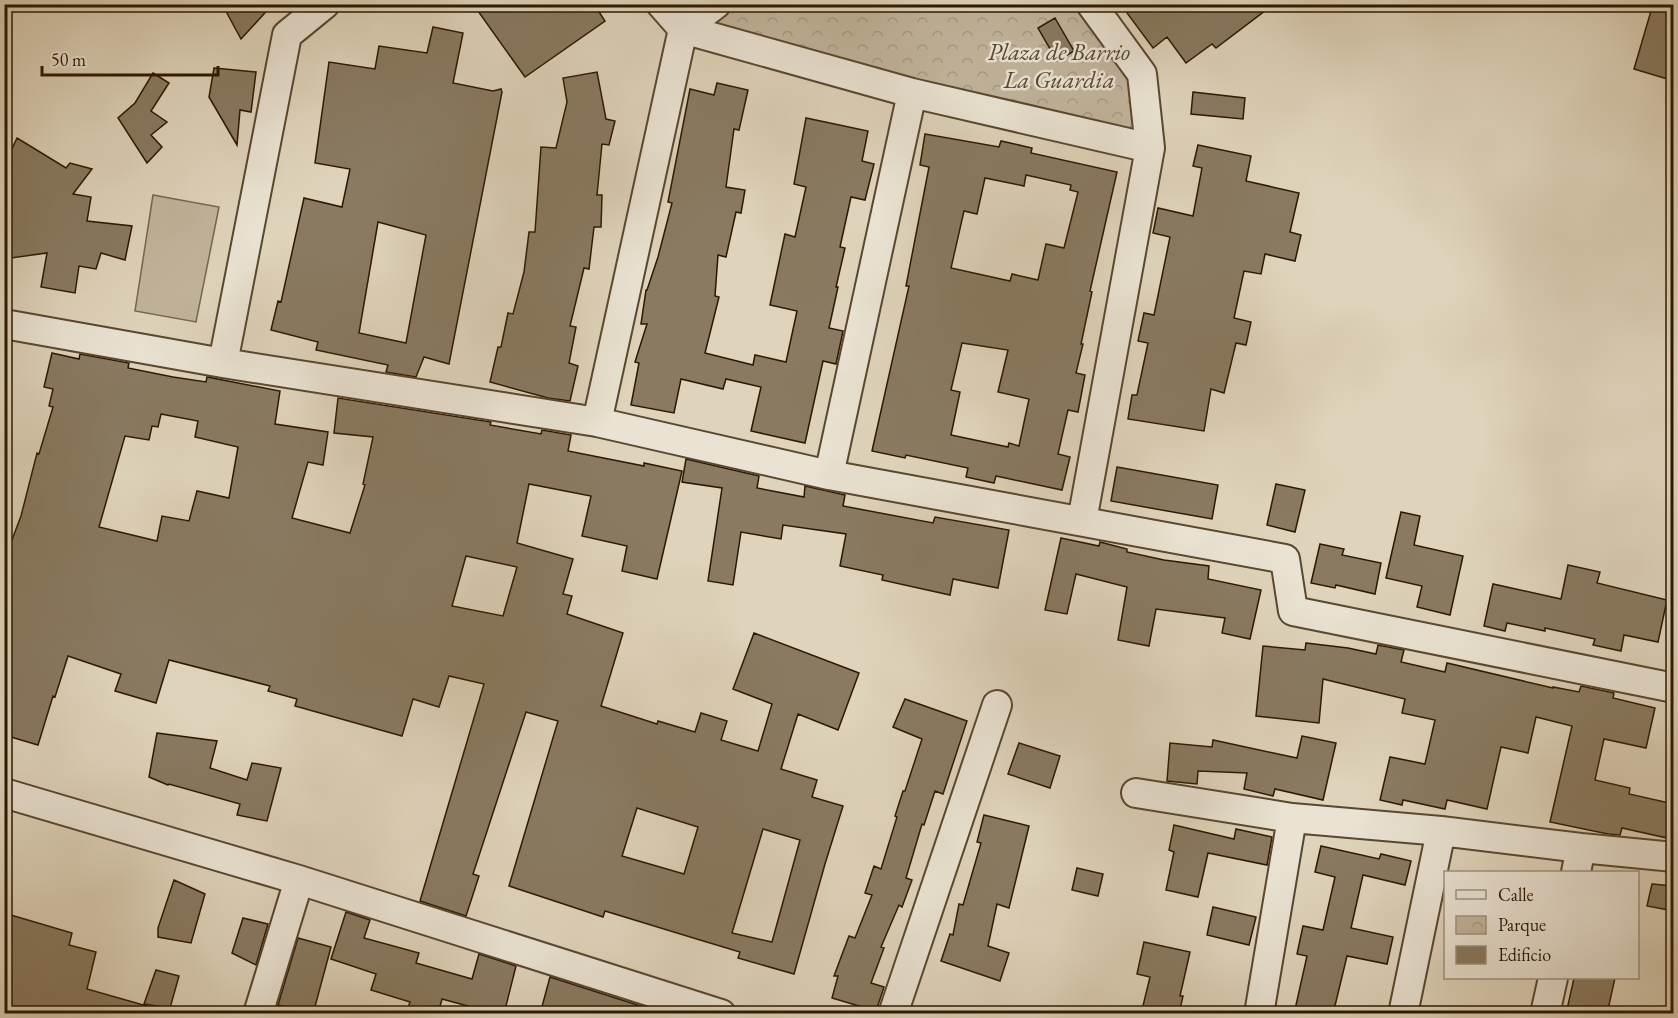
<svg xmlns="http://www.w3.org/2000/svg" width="1678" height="1018" viewBox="0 0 1678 1018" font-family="'EB Garamond',serif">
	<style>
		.grass { fill: #c1b49b; stroke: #76664e; stroke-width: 1.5 }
		.park { fill: url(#park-crowns); stroke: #76664e; stroke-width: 1.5 }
		.building { fill: #897a61; stroke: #2c1800; stroke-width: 1.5; fill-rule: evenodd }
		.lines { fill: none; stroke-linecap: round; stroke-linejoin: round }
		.minor-casing { stroke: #59472f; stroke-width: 32 }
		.minor { stroke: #eae3d3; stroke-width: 28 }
		.labels { text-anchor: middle; stroke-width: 5; stroke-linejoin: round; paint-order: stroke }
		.park-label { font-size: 24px; font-style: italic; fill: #59472e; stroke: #eae3d3 }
	</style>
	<defs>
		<pattern id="park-crowns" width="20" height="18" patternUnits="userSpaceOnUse" patternTransform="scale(1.5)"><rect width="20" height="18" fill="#c1b49b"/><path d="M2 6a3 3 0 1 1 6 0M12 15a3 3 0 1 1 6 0" fill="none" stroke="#a69a84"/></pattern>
	</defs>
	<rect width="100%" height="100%" fill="#dfd4bb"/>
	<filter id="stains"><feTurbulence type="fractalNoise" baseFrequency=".00333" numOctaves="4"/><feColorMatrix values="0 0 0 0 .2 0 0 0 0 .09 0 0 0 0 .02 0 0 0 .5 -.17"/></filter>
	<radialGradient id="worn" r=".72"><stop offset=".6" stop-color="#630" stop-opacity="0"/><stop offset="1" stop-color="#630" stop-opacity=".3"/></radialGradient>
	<!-- grass -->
	<path class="grass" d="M153,195L219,207L196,322L135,311Z"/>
	<!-- park -->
	<path class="park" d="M716,5H1091L1142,74L1150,148L683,29Z"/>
	<!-- building -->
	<path class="building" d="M222,4H273L241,39Z
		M473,4H594L605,21L525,77Z
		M1139,4H1274L1216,48L1212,44L1186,63L1167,37L1153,48L1127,13Z
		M1653,4H1674V81L1634,69Z
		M1055,18L1074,51L1057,61L1038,28Z
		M433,27L463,33L453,83L493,91L501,89L502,92L449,364L424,357L416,377L386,372L388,365L316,350L318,342L271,330L278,301L281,302L304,198L342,207L350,169L315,163L329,62L375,69L379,46L427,53ZM378,222L426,235L406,343L359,333Z
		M214,68L256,72L251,112L240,110L237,145L209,97Z
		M597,72L606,119L615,121L609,145L602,144L597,195H602L601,227H594L589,269L584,268L570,326L576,327L569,363L578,366L570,401L548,398L490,382L498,347H501L508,313L513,314L524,272L529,232H535L541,147L556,148L567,102L563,78Z
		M153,73L169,83L151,111L167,122L151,135L162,147L147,163L118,118L135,103Z
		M717,83L748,90L739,130L734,129L726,187L745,190L741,213L736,212L726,257L718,255L715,296L719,297L705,353L753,365L755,355L786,362L797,311L770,305L785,234L795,237L806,187L794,184L806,118L868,131L862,161L874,164L865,200L851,197L840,247L845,248L836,287H838L829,328L843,331L836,364L823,361L805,443L751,431L761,387L726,379L723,389L681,379L674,413L631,405L639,363L635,362L647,324H641L646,290H647L658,257L672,203L668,202L690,89L714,95Z
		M1193,92L1245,98L1243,119L1191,114Z
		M925,134L999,147L1001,141L1032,148L1031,153L1117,172L1090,291L1092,292L1081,344H1083L1076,373L1085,375L1078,412L1068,410L1058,454L1070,457L1062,490L996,476L994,483L966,477L968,468L906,455L905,458L872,451L909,286H906L929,167L920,165ZM1026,175L1071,185L1070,190L1078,192L1064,248L1046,244L1038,280L1012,274L1010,281L951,268L964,211L977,214L985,178L1024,186ZM962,343L1008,350L998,392L1029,399L1019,446L1009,443L1008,447L951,435L960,392L951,390Z
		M17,138L66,168L70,163L92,169L73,194L91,197L87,221L132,226L125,260L101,253L96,269L79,266L75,293L41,287L47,253L4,259V166Z
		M1198,145L1251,156L1246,181L1299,193L1290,232L1301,235L1295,261L1265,254L1261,274L1244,271L1234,318L1251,322L1246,345L1236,343L1224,393L1211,389L1204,431L1128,419L1132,395H1137L1148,343L1138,341L1144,313L1154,315L1170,237L1153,233L1158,208L1193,216L1202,168L1193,166Z
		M52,353L79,359L80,354L129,363L128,368L173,377L206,382L207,377L280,391L275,424L328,432L323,465L308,462L292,518L350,533L365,485L363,484L373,437L334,433L338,398L491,422L490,425L541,434L542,430L571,435L568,451L644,466V463L682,471L657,579L622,571L627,546L582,536L591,496L529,484L517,543L573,559L563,594L572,596L567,614L623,633L601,706L657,724L658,721L695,732L701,713L727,721L721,740L758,751L772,704L733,689L754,633L859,673L838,730L798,714L781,769L817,780L812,797L843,806L825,864L794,974L738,958L740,952L700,940L605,911L603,917L509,886L558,721L526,712L473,874L479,876L466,916L420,901L484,684L449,676L439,707L413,699L402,736L295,706L297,699L268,691L270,686L169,660L156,703L115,691L121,674L68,656L55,697L53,696L38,745L4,735V561L21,516L37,453L39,454L53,407L49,406L53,389L44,387ZM161,414L198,421L195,437L238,447L229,498L197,491L189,521L162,516L157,541L99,527L125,436L149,440L152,426L158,427ZM466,556L517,567L503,616L452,606ZM637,808L698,827L684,874L622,856ZM763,829L800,840L772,942L732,933Z
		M686,459L759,476L757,488L804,497L805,486L845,495L843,506L933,523L935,517L1009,530L998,588L953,579L950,595L882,580L883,575L840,566L846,534L783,525L781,539L741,532L733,585L708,581L722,488L682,482Z
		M1117,467L1218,485L1212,519L1111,501Z
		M1276,484L1305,490L1295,532L1267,525Z
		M1401,512L1420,516L1414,545L1463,556L1450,615L1417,607L1422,586L1386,578Z
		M1061,538L1099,546L1100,542L1127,549V552L1164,560L1209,566L1208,579L1261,590L1250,639L1222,633L1225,618L1156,609L1149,646L1118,640L1127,587L1076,574L1067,614L1045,610Z
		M1320,544L1344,549L1342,555L1381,563L1375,594L1336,585L1335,588L1311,583Z
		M1568,565L1600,572L1597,583L1667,600L1658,642L1624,635L1621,651L1593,645L1595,639L1545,628V631L1507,623L1505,631L1484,626L1493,584L1561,599Z
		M1306,643L1348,648L1376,654L1378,645L1404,650L1401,662L1445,672L1447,663L1553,688V687L1579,692L1581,686L1614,693L1613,698L1655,708L1646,748L1604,739L1595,780L1630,788L1629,794L1674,804L1667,838L1622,828L1620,835L1608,834L1550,822L1572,726L1536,717L1528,753L1501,747L1487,809L1447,800L1445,809L1403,800L1402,805L1380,800L1390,757L1425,764L1435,720L1402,713L1405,699L1323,679L1319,723L1256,716L1263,646L1305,650Z
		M905,699L967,721L943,794L935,791L924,825L922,824L906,878L912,880L902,907L899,905L881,947L884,948L871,983L884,987L876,1011L832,998L838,976H834L849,936L855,938L872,895L865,893L874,866L881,869L897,817L895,816L903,791H905L922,739L893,727Z
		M157,733L217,741L210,768L247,780L252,763L281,768L267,821L237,815L240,804L169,784L168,785L149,777Z
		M1302,736L1336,743L1323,800L1275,789L1273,796L1244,789L1247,773L1198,771L1197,784L1167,781L1170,743L1212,747L1213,740L1297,758Z
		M1019,743L1060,756L1050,788L1008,774Z
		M984,815L1029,826L1009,908L997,904L988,946L1009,953L1000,981L941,961L950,934L953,935L959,904L963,905L981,843L977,842Z
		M1174,825L1234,839L1236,829L1272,837L1267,865L1208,853L1198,897L1166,890L1174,852L1169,850Z
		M1321,846L1379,859L1381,854L1411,861L1405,885L1363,875L1351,928L1393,937L1387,964L1347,956L1333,1014H1294L1307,956L1297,954L1303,926L1323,930L1335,877L1315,872Z
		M1077,868L1103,874L1098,896L1072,890Z
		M174,880L205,894L191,943L158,937V928Z
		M1652,884L1674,886V911L1647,906Z
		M1213,907L1256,917L1249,945L1207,935Z
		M346,912L370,920L364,938L419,953L416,963L472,979L479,954L516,966L504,1014H497L442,999L438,1014H406L410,1002L371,990L376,974L331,959Z
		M4,913L72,933L69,945L96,952L87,989L154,1008L153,1014H28L4,1006Z
		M243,918L268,924L256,965L232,953Z
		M298,938L331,947L313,1014L278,1005Z
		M1144,942L1190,952L1180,996H1183L1179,1014H1141L1150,977L1137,974Z
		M156,970L179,976L170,1008L144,1004Z
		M550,977L650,1009L649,1014H540Z
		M1574,978H1615L1607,1014H1566Z"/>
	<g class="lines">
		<defs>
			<path id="minor" d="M661,4L683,29L912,93L1150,148
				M4,324L223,363L597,422L829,475L1285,559L1293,611L1674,688
				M223,363L287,35L325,4
				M597,422L683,29L716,4
				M829,475L912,93
				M1082,521L1150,148L1142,74L1091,4
				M4,793L299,880L721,1014
				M1136,793L1292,818L1441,831L1581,848L1674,857
				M1576,872L1581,848
				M258,1014L299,880
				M893,1014L997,705
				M1259,1014L1292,818
				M1403,1014L1441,831
				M1545,1014L1553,978"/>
		</defs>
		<!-- minor casing -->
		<use href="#minor" class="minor-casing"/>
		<!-- minor -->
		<use href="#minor" class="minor"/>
	</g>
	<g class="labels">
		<!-- park labels -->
		<g class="park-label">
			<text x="1059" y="60">Plaza de Barrio<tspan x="1059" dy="28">La Guardia</tspan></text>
		</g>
	</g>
	<!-- margin -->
	<rect width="1678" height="1018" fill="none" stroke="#dfd4bb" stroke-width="24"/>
	<rect x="6" y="6" width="1666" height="1006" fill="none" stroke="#2c1800" stroke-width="3"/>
	<rect x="12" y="12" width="1654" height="994" fill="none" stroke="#2c1800" stroke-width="1.5"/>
	<!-- legend -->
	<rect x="1444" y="871" width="195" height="108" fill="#eae3d3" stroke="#9e927f" stroke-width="1.5"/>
	<rect x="1456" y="890" width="30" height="9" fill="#eae3d3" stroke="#9e927f" stroke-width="1.5"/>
	<text x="1498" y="901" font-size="18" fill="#2c1800">Calle</text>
	<rect x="1456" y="916" width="30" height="18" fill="url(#park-crowns)" stroke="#9e927f" stroke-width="1.5"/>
	<text x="1498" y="931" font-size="18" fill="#2c1800">Parque</text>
	<rect x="1456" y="946" width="30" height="18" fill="#897a61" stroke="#9e927f" stroke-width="1.5"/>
	<text x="1498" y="961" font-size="18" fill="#2c1800">Edificio</text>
	<!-- scale -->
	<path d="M42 66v9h176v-9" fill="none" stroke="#2c1800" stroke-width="3"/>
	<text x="51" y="66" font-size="18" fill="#2c1800" stroke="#eae3d3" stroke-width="4.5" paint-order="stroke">50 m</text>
	<rect width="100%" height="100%" filter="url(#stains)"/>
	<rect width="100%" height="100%" fill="url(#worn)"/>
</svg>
